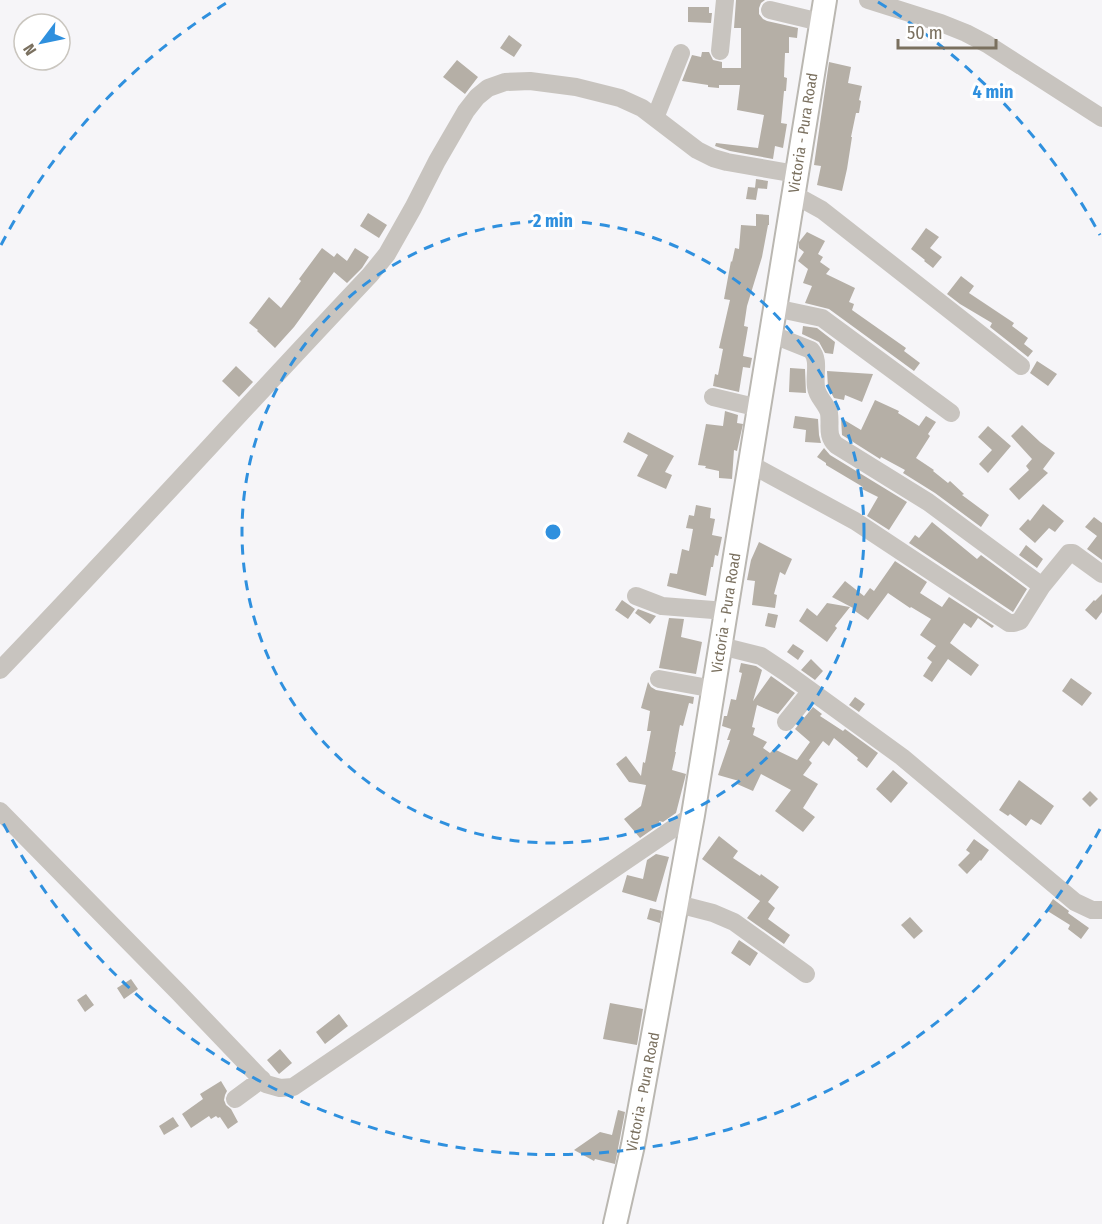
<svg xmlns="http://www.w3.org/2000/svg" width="1102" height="1224" viewBox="0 0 1102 1224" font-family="'Fira Sans Condensed',sans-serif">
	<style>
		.building { fill: #b5afa6 }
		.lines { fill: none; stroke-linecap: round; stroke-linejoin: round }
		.major-casing { stroke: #bab7b1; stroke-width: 26 }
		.minor { stroke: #c8c4bf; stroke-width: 18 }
		.major { stroke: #fff; stroke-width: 22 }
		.ring { fill: none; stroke: #2f90de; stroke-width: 3; stroke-dasharray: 10 8 }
		.labels { text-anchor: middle; stroke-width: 6; stroke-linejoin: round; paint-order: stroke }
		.street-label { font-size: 15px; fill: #7a705f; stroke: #fff }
		.centre { fill: #2f90de; stroke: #fff; stroke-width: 3 }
		.ring-label { font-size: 18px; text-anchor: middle; font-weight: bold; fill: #2f90de; stroke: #fff; stroke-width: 6; stroke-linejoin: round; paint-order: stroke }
	</style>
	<rect width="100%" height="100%" fill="#f6f5f8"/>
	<!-- building -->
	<path class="building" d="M736,0H765L761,3L759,8V14L763,19L767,21L798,28L797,38L789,37V53H785L784,77L787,78L786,91H784L781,123L787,124L783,148L775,146L773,159L730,151L715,146L716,143L758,148L764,115L737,110L740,85H719V88L708,87V85L682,81L692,55L701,57L702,52H709L713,60L722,62V68H741V28H734Z
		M688,7H709V13H712L711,23L688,22Z
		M509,35L522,45L514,57L500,48Z
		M457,60L478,77L465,94L443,77Z
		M829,62L851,67L848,83L862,86L859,100L861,101L859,113H856L851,137H852L847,169L842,191L817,185L821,166L814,165Z
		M756,179L768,181L767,189L755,188Z
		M748,187L758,188L756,200L746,199Z
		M368,213L387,225L379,238L360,226Z
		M756,214L769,215V225H768L762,257L747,306L744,326L748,327L743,356L752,358L750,368L743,367L739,392L713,386L715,374L718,375L723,349L719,348L730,300L724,299L731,261L732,262L735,248L739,249L741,225L756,226Z
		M926,228L939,237L930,248L942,257L933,268L924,261L925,260L911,249Z
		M807,232L825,241L818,254L823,257L820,262L830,269L826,274L855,288L849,302L854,304L852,310L906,348L904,351L920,363L914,371L829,309L805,303L812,286L803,283L808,269L798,261L804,252L799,248V242Z
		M322,248L334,257L337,253L347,261L355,248L369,257L362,268L347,283L334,272L294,327L275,348L257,331L258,330L249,323L269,297L281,308L301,281L299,279Z
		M961,276L974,286L969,293L1014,323L1012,326L1028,338L1024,344L1033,351L1028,357L990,327L992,323L960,304L947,294Z
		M803,326L817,328L835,342L833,354L825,353L819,342L802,334Z
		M1037,361L1057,374L1048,386L1030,373Z
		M236,366L253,382L239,397L222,381Z
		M790,368L805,369L806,393L789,392Z
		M827,371L873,374L862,402L845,395L844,400L834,398L828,387Z
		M875,400L899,411L898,413L919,426L926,416L936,422L928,434L930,436L916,458L934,470L933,471L948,483L950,481L964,494L962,495L989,515L981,527L935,493L903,473L905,470L881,457L880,459L842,435L841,418L861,430Z
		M725,411L738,415L737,423L743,424L737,451L734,450L732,479L719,478V471L705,468L706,466L698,465L706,424L723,426Z
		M795,416L818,419L819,435L821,443L805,442L806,430L793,428Z
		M1022,425L1040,442L1055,453L1043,469L1048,473L1019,500L1009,489L1029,470L1026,466L1032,459L1011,436Z
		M988,426L1011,446L988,473L979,464L992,450L978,437Z
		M628,432L674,456L665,472L672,475L666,489L637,476L648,455L623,442Z
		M824,448L830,455L907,502L889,530L867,516L878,497L862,489L863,487L826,465V463L817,457Z
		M1043,504L1064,521L1055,532L1049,528L1035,543L1019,529L1028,519L1030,521Z
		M696,505L711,508L710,518L715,519L712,535L722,537L718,556L715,555L713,567H711L706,596L667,586L670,573L677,574L682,549L689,551L693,529L686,528L689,515L694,516Z
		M1094,517L1102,523V560L1087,549L1097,536L1085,527Z
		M932,522L977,559L981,555L1027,589L1013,612L909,543L915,535L919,538Z
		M759,542L792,559L785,575L780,572L774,594L777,595L775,608L752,605L755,581L747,580L751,560Z
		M1026,545L1043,559L1037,568L1019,555Z
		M895,561L927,582L920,593L942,607L949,597L994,626L992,628L978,618L971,628L964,623L950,643L979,665L971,676L948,659L932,682L923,676L932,662L927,658L936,646L920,635L931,619L911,607L910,608L888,593L868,620L852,609L853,608L832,597L845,581L864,596L870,588L874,591Z
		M1102,594V612L1096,620L1085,610L1094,600L1095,601Z
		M622,600L635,609L628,619L615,610Z
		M827,603L850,607L835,626L837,628L827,642L799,621L807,608L817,616Z
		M638,609L656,616L650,624L635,613Z
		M768,613L778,615L775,628L765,626Z
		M669,618L684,619L681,637L702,642L696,674L659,668Z
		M793,644L804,651L798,660L787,652Z
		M811,659L823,671L815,680L801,670Z
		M741,663L756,666L762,670L753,701L771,676L795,693L778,714L757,705L752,727L755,728L753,735L767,742L763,748L770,753L774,749L797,760L810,742L795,729L813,707L822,714L820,716L843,731L845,729L878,753L867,768L857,760L858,758L834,738L829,746L823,741L809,760L812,763L803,775L818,784L803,808L815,817L803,832L775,811L791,790L761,774L753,791L737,784L739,781L718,775L730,740H727L731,729L722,726L724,716H727L731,699L736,700L742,673L739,672Z
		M1071,678L1092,693L1082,706L1062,691Z
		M648,682L651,687L656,690L694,697L693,704L689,703L683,726L680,725L675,752H676L672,770L686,774L676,813L663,822L659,821L660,824L640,838L624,819L641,806L646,785L629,782L616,764L626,756L641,776L643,762L645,763L651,731H647L650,711L641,708Z
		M855,697L865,704L859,712L849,705Z
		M893,770L908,783L891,803L876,789Z
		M1019,780L1054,806L1041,825L1031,819L1026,826L1010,814L1008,816L999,810Z
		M1090,791L1098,799L1090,807L1082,799Z
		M719,836L738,851L733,858L760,876L761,874L779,887L768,902L775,908L768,919L790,935L784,944L747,918L760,901L702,859Z
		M974,839L989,850L981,861L980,860L967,874L958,865L970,853L966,850Z
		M656,854L669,857L656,902L622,892L627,875L643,879L647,860Z
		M1053,899L1069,911L1068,913L1089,928L1081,939L1068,929L1070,925L1046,910Z
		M650,908L662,911L660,923L647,919Z
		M910,917L923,931L914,939L901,925Z
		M739,940L758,953L750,966L731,953Z
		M131,979L138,989L124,999L117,988Z
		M86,994L94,1005L85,1012L77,1000Z
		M610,1003L643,1009L637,1045L603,1039Z
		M339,1014L348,1026L325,1044L316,1032Z
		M280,1049L292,1063L279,1074L267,1060Z
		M221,1081L227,1091L225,1095L224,1100L226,1105L231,1109L238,1122L228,1129L220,1117L218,1118L216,1116L211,1119L209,1116L191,1128L182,1114L203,1099L200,1094Z
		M618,1110L625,1112L615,1164L595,1159L594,1161L574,1150L600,1132L612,1135Z
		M173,1117L179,1126L164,1135L159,1126Z"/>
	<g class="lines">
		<defs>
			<path id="major" d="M615,1224L633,1145L693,815L825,0"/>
		</defs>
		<!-- major casing -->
		<use href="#major" class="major-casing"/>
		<!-- minor -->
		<path class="minor" d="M868,0L941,23L966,33L987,44L1102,118
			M770,10L820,22
			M720,51L725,0
			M655,118L681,53
			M793,194L822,210L1021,366
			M775,308L822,318L951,413
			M771,334L811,350C820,360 814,375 816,387C817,397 826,403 829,413C831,426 826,435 836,445L928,502L1042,586L1069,553H1073L1102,574
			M713,397L759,408
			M750,464L855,521L1009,623H1014L1020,621L1042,586
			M636,596L662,606L726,611
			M721,646L761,656L785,672L902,757L1075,902L1092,910H1102
			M0,670C125,540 246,406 370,275L387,254L413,208L437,161L466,111L477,97L488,88L505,82L530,81L576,87L620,98L642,108L697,150L713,158L727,162L796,174
			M659,679L714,689
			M786,722L811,691
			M0,811L179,993L266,1084L280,1088L293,1087L693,815
			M678,904L713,913L734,922L806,974
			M235,1099L262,1079"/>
		<!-- major -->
		<use href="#major" class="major"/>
	</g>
	<!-- distance rings -->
	<g class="ring">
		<circle cx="553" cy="532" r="311"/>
		<path d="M1100 829A622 622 0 0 1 1 819M1 245A622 622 0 0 1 228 2M878 2A622 622 0 0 1 1100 235"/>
	</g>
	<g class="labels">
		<!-- street labels -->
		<g class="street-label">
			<text transform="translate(803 133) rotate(-81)" y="5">Victoria - Pura Road</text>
			<text transform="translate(726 613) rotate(-81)" y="5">Victoria - Pura Road</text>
			<text transform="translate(643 1092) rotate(-79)" y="5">Victoria - Pura Road</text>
		</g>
	</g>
	<circle cx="553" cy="532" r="9" class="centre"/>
	<g class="ring-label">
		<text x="993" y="98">4 min</text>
		<text x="553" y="227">2 min</text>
	</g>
	<!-- north arrow -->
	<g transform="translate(42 42) rotate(238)"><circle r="28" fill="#ffffff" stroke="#cac6bf" stroke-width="1.5"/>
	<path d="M0-4.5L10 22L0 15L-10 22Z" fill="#2f90de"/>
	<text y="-9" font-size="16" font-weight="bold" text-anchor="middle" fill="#7a705f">N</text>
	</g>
	<!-- scale -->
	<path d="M898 39v9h98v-9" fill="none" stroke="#7a705f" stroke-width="3"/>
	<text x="907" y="39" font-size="18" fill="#7a705f" stroke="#ffffff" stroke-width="4.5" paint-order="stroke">50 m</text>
</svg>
